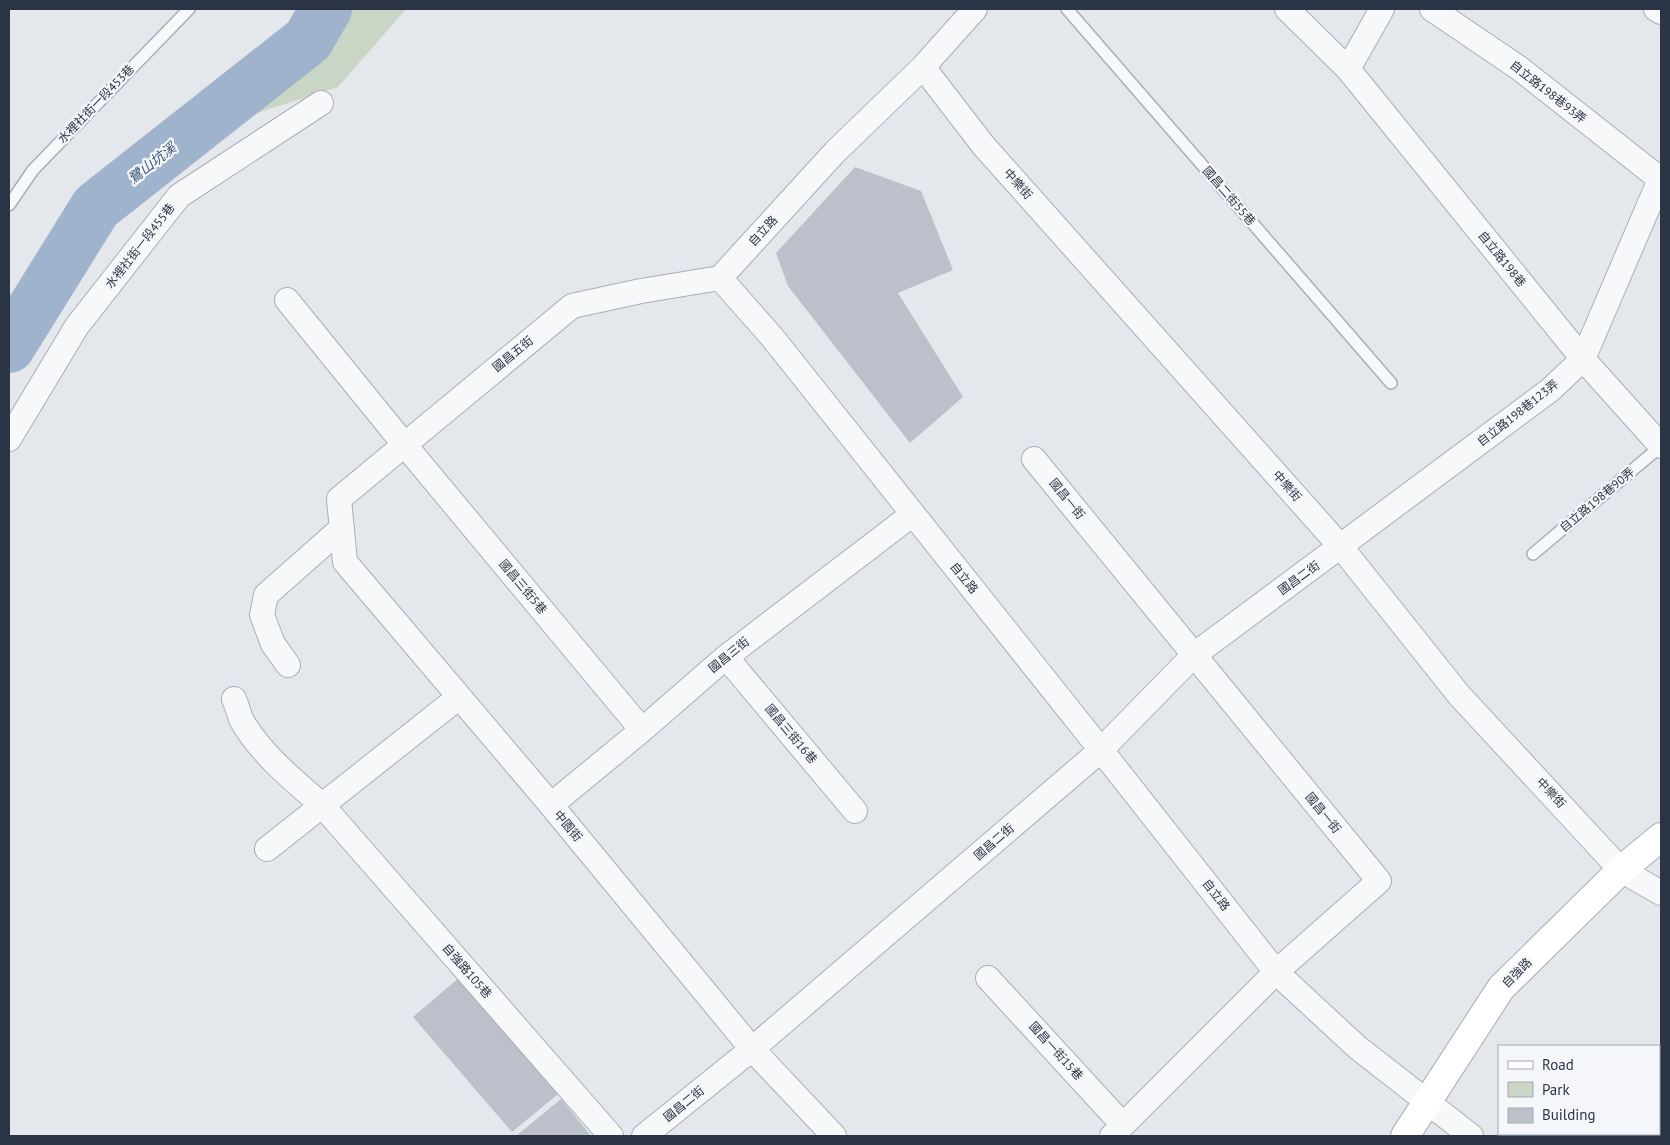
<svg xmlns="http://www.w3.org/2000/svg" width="1670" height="1145" viewBox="0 0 1670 1145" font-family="'PT Sans','Noto Sans TC',sans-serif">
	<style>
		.green { fill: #c9d6c5 }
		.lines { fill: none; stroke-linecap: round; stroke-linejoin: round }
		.river { stroke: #9fb4cc; stroke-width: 52 }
		.building { fill: #bbc0ca }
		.lane-casing { stroke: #a9aeb7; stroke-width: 14 }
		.street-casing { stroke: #a9aeb7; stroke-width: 26 }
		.secondary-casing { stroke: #a9aeb7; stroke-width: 30 }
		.lane { stroke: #f7f8fa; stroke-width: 11 }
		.street { stroke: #f7f8fa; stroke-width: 24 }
		.secondary { stroke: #fff; stroke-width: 28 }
		.labels { text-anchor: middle; stroke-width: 4.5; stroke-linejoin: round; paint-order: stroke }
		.street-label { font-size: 12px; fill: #2b3445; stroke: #f4f6f9 }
		.water-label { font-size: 14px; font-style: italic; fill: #34527a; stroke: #f4f6f9 }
	</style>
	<rect width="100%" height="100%" fill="#e4e7ec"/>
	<!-- green -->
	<path class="green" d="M353,9H406L338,87L257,113L328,50Z"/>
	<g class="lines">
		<!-- river -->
		<path class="river" d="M9,347L96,207L308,40L326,9"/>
	</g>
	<!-- building -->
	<path class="building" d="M855,167L921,191L953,270L898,293L963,397L910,443L788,286L776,253Z
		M460,977L558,1094L512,1132L413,1017Z
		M561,1099L591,1136H516Z"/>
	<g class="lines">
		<defs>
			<path id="lane" d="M1067,9L1391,383
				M9,205L33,170L189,9
				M1533,554L1661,446"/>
			<path id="street" d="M975,9L923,67L835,152L720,278L772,337L1101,750L1276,972L1357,1047L1471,1136
				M1287,9L1348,69L1583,359L1661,446
				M1432,9L1519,68L1660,179
				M1656,9L1661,12
				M923,67L983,145L1341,547L1459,695L1621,870L1661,893
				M1348,69L1382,9
				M720,278L641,291L572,306L339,499L345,562L551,805L752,1049L834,1136
				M287,300L404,444L642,730
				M9,439L77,326L179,196L321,103
				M1034,459L1379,881L1276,972L1112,1136
				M726,657L855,811
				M288,665L273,644L262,615L266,595L342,528
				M234,699C237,706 239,714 242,721C261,754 293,780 322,805L611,1136
				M551,805L642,730L726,657L913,514
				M267,849L459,697
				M988,978L1123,1125
				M644,1136L752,1049L1101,750L1194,655L1550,390L1583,359L1661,177"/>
			<path id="secondary" d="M1405,1136L1501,988L1621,870L1661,837"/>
		</defs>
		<!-- lane casing -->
		<use href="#lane" class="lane-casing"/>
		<!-- street casing -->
		<use href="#street" class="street-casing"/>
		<!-- secondary casing -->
		<use href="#secondary" class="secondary-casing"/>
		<!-- lane -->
		<use href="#lane" class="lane"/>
		<!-- street -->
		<use href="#street" class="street"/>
		<!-- secondary -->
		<use href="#secondary" class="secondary"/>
	</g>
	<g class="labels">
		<!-- street labels -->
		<g class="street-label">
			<text transform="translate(1548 92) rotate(38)" y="4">自立路198巷93弄</text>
			<text transform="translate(96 104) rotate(-46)" y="4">水裡社街一段453巷</text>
			<text transform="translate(1018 184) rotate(48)" y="4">中樂街</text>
			<text transform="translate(1229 196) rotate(49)" y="4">國昌二街55巷</text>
			<text transform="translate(763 231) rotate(-47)" y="4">自立路</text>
			<text transform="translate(140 246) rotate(-52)" y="4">水裡社街一段455巷</text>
			<text transform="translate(1502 259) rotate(51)" y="4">自立路198巷</text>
			<text transform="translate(513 354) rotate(-39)" y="4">國昌五街</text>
			<text transform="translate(1518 413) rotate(-38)" y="4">自立路198巷123弄</text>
			<text transform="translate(1287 486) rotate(48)" y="4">中樂街</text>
			<text transform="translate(1067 499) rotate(51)" y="4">國昌一街</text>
			<text transform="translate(1597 500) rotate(-40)" y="4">自立路198巷90弄</text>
			<text transform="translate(964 578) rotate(51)" y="4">自立路</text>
			<text transform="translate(1299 578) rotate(-36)" y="4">國昌二街</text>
			<text transform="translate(523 587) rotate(50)" y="4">國昌三街5巷</text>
			<text transform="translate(729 655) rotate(-39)" y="4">國昌三街</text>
			<text transform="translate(791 734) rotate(50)" y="4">國昌三街16巷</text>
			<text transform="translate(1551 793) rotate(47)" y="4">中樂街</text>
			<text transform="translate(1323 813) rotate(51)" y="4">國昌一街</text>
			<text transform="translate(568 826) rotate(50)" y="4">中園街</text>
			<text transform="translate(994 842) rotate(-41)" y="4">國昌二街</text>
			<text transform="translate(1216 895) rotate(52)" y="4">自立路</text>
			<text transform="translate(467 971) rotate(49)" y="4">自強路105巷</text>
			<text transform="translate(1517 973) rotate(-45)" y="4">自強路</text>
			<text transform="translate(1056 1051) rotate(48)" y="4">國昌一街15巷</text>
			<text transform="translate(684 1104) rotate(-39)" y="4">國昌二街</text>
		</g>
		<!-- water labels -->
		<g class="water-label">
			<text transform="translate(152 163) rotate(-38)" y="5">鷺山坑溪</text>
		</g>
	</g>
	<!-- border -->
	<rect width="1670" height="1145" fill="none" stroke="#2b3445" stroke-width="20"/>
	<!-- legend -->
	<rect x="1498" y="1045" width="162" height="90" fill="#f4f6f9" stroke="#a4a8b1"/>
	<rect x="1508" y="1061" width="25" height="8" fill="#ffffff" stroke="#a4a8b1"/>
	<text x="1542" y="1070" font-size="15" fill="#2b3445">Road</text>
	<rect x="1508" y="1082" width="25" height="15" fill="#c9d6c5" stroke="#a4a8b1"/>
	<text x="1542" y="1095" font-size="15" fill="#2b3445">Park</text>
	<rect x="1508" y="1108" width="25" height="15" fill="#bbc0ca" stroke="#a4a8b1"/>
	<text x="1542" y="1120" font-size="15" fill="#2b3445">Building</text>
</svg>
